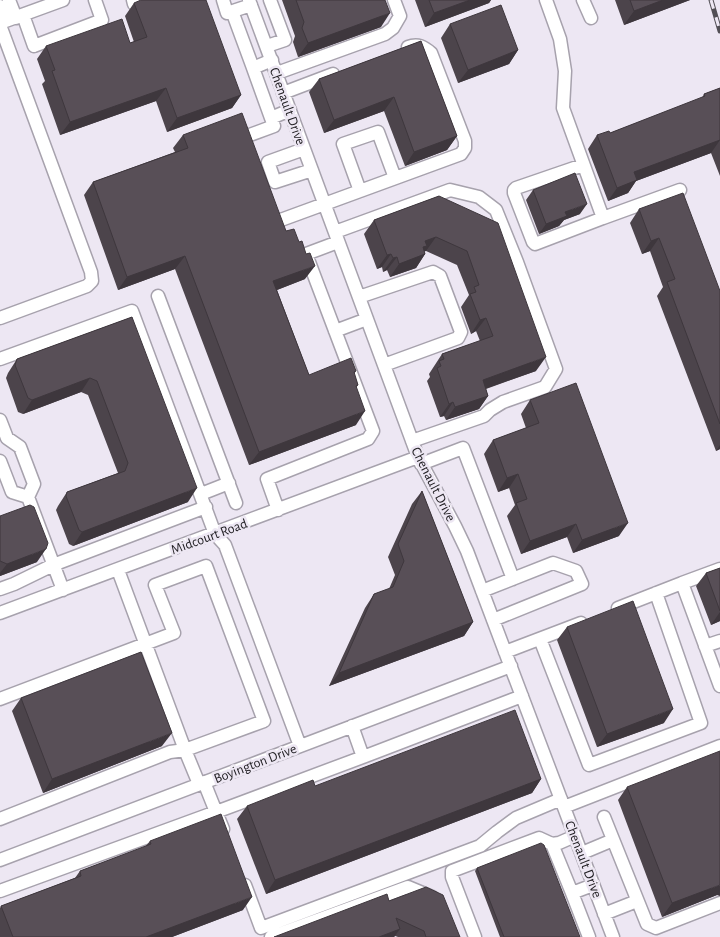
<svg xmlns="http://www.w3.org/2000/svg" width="720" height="937" viewBox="0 0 720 937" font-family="'Alegreya Sans',sans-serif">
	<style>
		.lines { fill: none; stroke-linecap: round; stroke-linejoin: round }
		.minor-casing { stroke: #a7a2ad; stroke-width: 15 }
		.minor { stroke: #fff; stroke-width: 12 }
		.rail-casing { stroke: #524f55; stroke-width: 5 }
		.rail { stroke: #ede7f3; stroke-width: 3; stroke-dasharray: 9; stroke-linecap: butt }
		.wall { fill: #4c444b }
		.shaded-wall { fill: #3e373d }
		.building { fill: #584f57; stroke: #3e373d }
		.labels { text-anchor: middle; stroke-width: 5; stroke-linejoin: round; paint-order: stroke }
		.street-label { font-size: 14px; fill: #222024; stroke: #ede7f3 }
	</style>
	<rect width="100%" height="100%" fill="#ede7f3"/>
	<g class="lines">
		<defs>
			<path id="minor" d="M9,0L16,18
				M133,0L134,4L146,0
				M223,0L227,13L251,5
				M249,0L418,457L455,526L467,551L613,937
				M546,0L560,39L565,71L563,108L603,218L680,190
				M583,0L591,18
				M0,6L3,9L8,20
				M232,11L253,68
				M23,15L34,46L102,20L95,0
				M0,23L63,0
				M0,25L91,272L92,281L87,286L0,318
				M267,46L285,40L270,0
				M277,73L385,34L393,28L400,16L394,0
				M283,93L333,74
				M271,118L253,68L272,60
				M247,136L274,126L271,118L290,110
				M304,149L268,162L275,182L312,170
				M583,165L516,188L514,190V193L533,242L535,244L603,218
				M360,191L343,144L378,132L395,178
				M278,221L461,154L465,148V141L431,53C424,47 418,43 408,47
				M335,232L450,190L479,197L496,210L517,262L556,369L545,387L503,402L490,410L484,416L412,441
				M158,296L236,503
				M359,297L433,272L440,276L461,332L458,338L384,365
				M335,331L367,319
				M0,359L132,311L215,534L225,545L300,746
				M0,420L7,438L20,447L34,484L28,497L63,590
				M0,461L12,492L28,497
				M421,464L463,448L513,579
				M201,494L229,483
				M278,510L267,479L368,439L373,431L306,254L338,242
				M682,583L720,569
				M0,589L14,584L53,565L206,507
				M482,591L553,563L576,571L582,584L493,620
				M618,608L682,583L720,686
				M0,613L418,457
				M540,639L589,765L701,723L656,593
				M705,646L720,641
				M505,652L581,623
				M0,699L174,633L155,585L206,566L264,721L185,750L118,570
				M363,757L522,696
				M564,807L720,746
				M604,817L647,924L656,928L720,903
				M0,819L170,752L185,750L199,784
				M223,829L216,812L363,757L352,726
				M552,844L572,893L593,885
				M582,853L613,840
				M0,860L511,666
				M245,885L261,928L480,846L497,832L516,818L561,799
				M0,891L216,812L204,782
				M572,893L589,937
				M604,914L637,901
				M271,937L408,887L432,897
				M475,937L452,877V871L539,838L552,844L559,843L575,836"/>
		</defs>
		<!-- minor casing -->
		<use href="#minor" class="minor-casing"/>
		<!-- minor -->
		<use href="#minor" class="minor"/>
		<defs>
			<path id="rail" d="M711,0L720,31"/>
		</defs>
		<!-- rail casing -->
		<use href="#rail" class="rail-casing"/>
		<!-- rail -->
		<use href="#rail" class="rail"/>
	</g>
	<!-- wall -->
	<path class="wall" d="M282,0H385L381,27L298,57L293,42L295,36Z
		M415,0H491L489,3L425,27Z
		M615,0H690L624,25Z
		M134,3L241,95L232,108L167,132L156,101L60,135L42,84L45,81L37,59L46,46L130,43L134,42L125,16Z
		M450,24L518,50L509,64L458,83L441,38Z
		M421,41L457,136L447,150L405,166L384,111L324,133L309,92L319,79Z
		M720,88V176L711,153L636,181L628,193L608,201L588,149L597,135L610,133L702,98L704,94Z
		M183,135L286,231L305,279L277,290L309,375L356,371L354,374L358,385L356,388V425L249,465L175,269L118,290L84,195L93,182L175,152L173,148Z
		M533,190L580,214L564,220L559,226L539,234L526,200Z
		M439,196L536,371L486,389L488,396L479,409L446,420L444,416L440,417L427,381L430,377L429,374L442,354L480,341L476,331L471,334L461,307L469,295L457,265L426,251H424L425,254L416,268L390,277L387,270L383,272L382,267L377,269L364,234L374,220Z
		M639,209L720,291V449L716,451L657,296L663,287L650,251L642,254L630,223Z
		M132,317L188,502L73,546L69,544L56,510L58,506L67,492L118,473L88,395L81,392L23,414L18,412L6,378L8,373L17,359Z
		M530,400L619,536L573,553L567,537L521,554L507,516L515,505L509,488L498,492L484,454L493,440L526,428L521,414Z
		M422,491L473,622L464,636L329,686L365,608L374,594L389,589L395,575L388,557L412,504Z
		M0,516L37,562L0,576Z
		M720,568V621L711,625L696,586L706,573Z
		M567,627L664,723L597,747L557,640Z
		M21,698L162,746L43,793L12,711Z
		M541,779L532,793L266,894L237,819L247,806L315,786Z
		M627,787L717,895L662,917L618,800Z
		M150,841L243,910L172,937H0V908L1,906L75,878L80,871L145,847Z
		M477,868L580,937H500L475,871Z
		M389,901L460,937H398L395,936L394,937H274Z"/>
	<!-- shaded-wall -->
	<path class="shaded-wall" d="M470,0H491L489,3L425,27L434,13Z
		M663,0H690L624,25L634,11Z
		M390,13L381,27L298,57L308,43Z
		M518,50L509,64L458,83L468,70Z
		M166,88L156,101L60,135L70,122Z
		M241,95L232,108L167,132L177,118Z
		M394,97L384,111L324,133L334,120Z
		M457,136L447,150L405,166L414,152Z
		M720,140L711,153L636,181L628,193L608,201L617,188L634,172Z
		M587,204L580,214L564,220L559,226L539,234L546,224L565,212Z
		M436,237L426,251L423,252L425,254L416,268L390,277L399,264L425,241Z
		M659,238L650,251L642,254L651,241Z
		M391,254L382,267L377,269L387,255Z
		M185,256L175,269L118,290L127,277Z
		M397,257L387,270L383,272L393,258Z
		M315,266L305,279L264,295L273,281Z
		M486,318L476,331L471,334L480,320Z
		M546,357L536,371L473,393L483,380Z
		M90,378L81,392L23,414L32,400Z
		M488,396L479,409L446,420L455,407Z
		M453,402L444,416L440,417L449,404Z
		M365,411L356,425L249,465L259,452Z
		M720,445V449L716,451Z
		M518,474L509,488L498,492L507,478Z
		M197,488L188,502L73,546L82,532Z
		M628,523L619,536L573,553L582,540Z
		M576,524L567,537L521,554L530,541Z
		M46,549L37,562L0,576V573L7,564Z
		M720,612V621L711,625Z
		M473,622L464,636L329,686L339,673Z
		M673,709L664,723L597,747L607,734Z
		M172,733L162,746L43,793L52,779Z
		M541,779L532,793L266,894L275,880Z
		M720,885V896L717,895L662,917L672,903Z
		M252,897L243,910L172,937H146Z
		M400,929L394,937H379Z"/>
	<!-- building -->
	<path class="building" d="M141,0H206L241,95L177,118L166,88L70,122L52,71L55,70L46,46L122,19L130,43L147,37L134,3Z
		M296,0H385L390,13L308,43L302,28L304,22Z
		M429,0H470L434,13Z
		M630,0H663L634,11Z
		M501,5L518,50L468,70L450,24Z
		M421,41L457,136L414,152L394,97L334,120L319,79Z
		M720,88V140L634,172L637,180L617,188L597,135L609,131L610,133L705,96L704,94Z
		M242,113L286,231L294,229L299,242L302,241L306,254L310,253L315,266L273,281L309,375L351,358L356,371L354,372L358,385L356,386L365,411L259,452L185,256L127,277L93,182L188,148L183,135Z
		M575,173L587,204L565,212L567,216L546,224L533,190Z
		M683,193L720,291V424L667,282L675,279L659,238L651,241L639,209Z
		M439,196L498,223L546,357L483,380L488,396L455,407L453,402L449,404L437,368L441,366L439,361L444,359L442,354L493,336L486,318L480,320L470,294L476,292L474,287L479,285L467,251L436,237L425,241L427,246L423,247L425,254L399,264L397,257L393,258L391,254L387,255L374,220Z
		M132,317L197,488L82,532L79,530L66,496L67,492L125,471L128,463L97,381L90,378L32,400L28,398L15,365L17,359Z
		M576,383L628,523L582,540L576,524L530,541L516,503L527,499L518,474L507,478L493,440L539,423L530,400Z
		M422,491L473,622L339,673L374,594L393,587L404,561L398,544Z
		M30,505L34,507L48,543L46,549L7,564L0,561V516Z
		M720,568V611L706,573Z
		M633,601L673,709L607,734L567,627Z
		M141,652L172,733L52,779L21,698Z
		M515,710L541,779L275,880L247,806L313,780L315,786Z
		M720,751V885L672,903L627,787Z
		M221,814L252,897L146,937H13L1,906L81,876L80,871L151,844L150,841Z
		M541,843L544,845L580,937H504L477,868Z
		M426,887L443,895L460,937H426L424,931L396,918L400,929L379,937H274L387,894L389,901Z"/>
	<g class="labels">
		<!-- street labels -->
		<g class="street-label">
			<text transform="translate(288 106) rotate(70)" y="5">Chenault Drive</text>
			<text transform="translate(434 484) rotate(63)" y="5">Chenault Drive</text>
			<text transform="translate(209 536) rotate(-20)" y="5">Midcourt Road</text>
			<text transform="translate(255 763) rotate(-21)" y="5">Boyington Drive</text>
			<text transform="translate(584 859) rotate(69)" y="5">Chenault Drive</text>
		</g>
	</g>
</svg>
